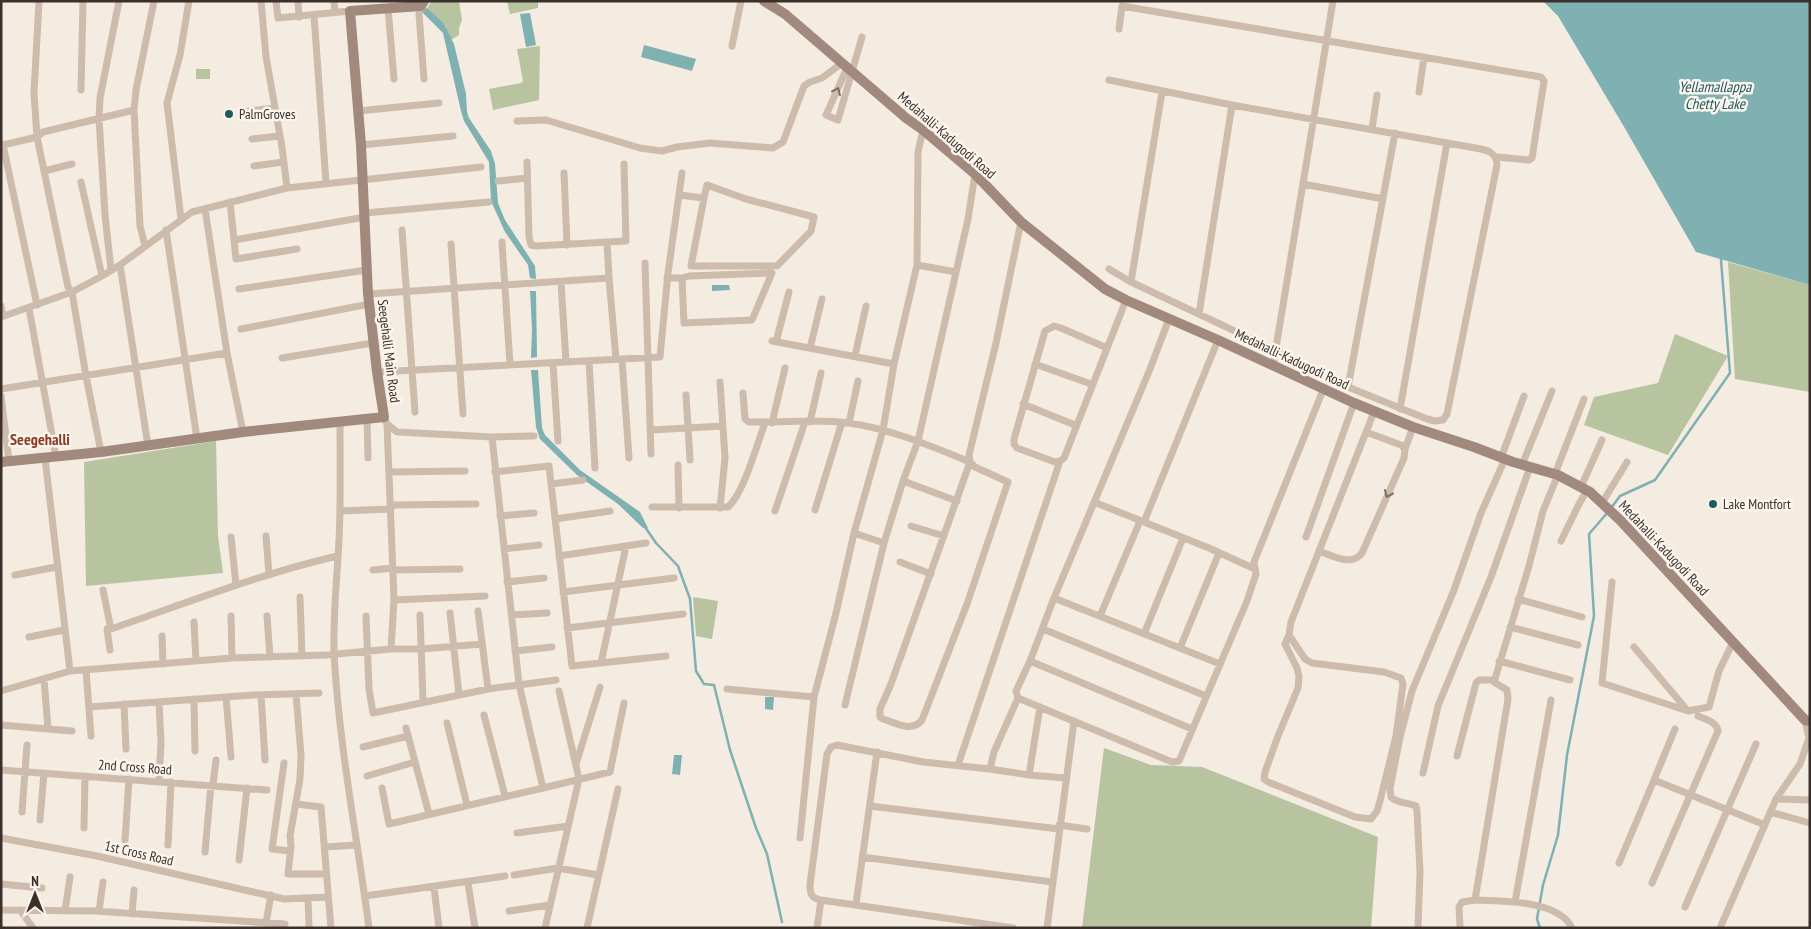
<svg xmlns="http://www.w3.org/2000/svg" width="1811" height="929" viewBox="0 0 1811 929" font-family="'PT Sans Narrow',sans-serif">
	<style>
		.green { fill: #b8c4a0 }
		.water { fill: #7fb0b2 }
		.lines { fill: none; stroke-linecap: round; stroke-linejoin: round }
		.stream { stroke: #7fb0b2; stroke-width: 2.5 }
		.street { stroke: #cdbbac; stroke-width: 7 }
		.secondary { stroke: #a18a7d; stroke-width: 10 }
		.oneway { stroke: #7d6f65 }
		.poi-dot { fill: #1f5a5e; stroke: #fbf5ee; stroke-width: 2 }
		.labels { text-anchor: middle; stroke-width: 5; stroke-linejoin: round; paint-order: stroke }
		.poi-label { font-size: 14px; fill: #3b302b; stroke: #fbf5ee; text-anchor: start }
		.street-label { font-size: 14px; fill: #3b302b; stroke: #fbf5ee }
		.water-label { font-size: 15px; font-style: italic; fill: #1f5a5e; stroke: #fbf5ee }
		.quarter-label { font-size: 16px; font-weight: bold; fill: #8c3b22; stroke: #fbf5ee }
	</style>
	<rect width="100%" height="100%" fill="#f4ebe1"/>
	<!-- green -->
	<path class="green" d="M432,1H459L462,20L459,28V35L451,40L443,22L427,8Z
		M507,1H538V8L510,14Z
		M540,46L539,100L493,110L489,89L521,83L523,81L517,49Z
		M196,69H210V79H196Z
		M1728,262L1810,285V392L1735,379Z
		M1675,334L1728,356L1668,455L1584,425L1594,397L1658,383Z
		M216,441L218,536L223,573L86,586L84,462Z
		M693,597L718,601L712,639L696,636Z
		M1104,748L1151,765L1202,767L1378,837L1371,928H1082Z"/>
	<!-- water -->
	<path class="water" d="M1543,1H1810V285L1696,252L1623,125L1558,16Z
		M427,8L443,22L454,44L466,94L467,112L469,118L491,151L495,164L498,203L505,220L535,266L536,279L530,278L528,265L505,232L491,201L489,162L464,121L461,111L443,33L423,13L422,10Z
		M530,13L536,45L526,47L520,14Z
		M644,45L696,59L692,71L641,57Z
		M712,285H729L730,290L712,291Z
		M530,291H536L537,357L531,358L532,329Z
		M531,370H538L542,428L545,435L580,470L640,512L648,528H643L618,504L577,475L540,439L536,427Z
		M765,697H774L773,710L765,709Z
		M674,755H682L680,775L672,774Z"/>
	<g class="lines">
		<!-- stream -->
		<path class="stream" d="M1611,508L1620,496L1655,480L1730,373L1721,260
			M645,527L656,543L678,566L690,599L696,671L704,684L714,685L730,750L756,828L767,854L782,922
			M1540,928L1537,919L1543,885L1558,835L1567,755L1594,616L1589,534L1608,512"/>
		<!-- street -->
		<path class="street" d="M39,1L34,93L37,137L68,287L72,292L86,376L101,452
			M261,1L266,57L282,147L287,188
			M276,1L278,18L350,11
			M298,1L299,17
			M334,1L335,12
			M421,6L419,14L424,79
			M388,8L394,79
			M314,15L326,183
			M1119,29L1122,6L1541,77L1544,81L1532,158L1529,160L1497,157
			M732,46L741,1
			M847,68L826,115L838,120L862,37
			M81,90L83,1
			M1419,92L1424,57
			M249,111L275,108
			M358,111L439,103
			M517,121L546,120L640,148L662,151L677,147L710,143L773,148L783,142L804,86L810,82L822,78L842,63
			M1372,129L1377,95
			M252,139L280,136
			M361,145L453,136
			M527,162L529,237L531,245L536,246L626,241L624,164
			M254,166L283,162
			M44,171L72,164
			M564,173L567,245
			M498,181L527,178
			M81,182L102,276
			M1303,184L1383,199
			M679,195L704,198L707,185L746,199L814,217L811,231L777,266H691L704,198
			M230,202L236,259L297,249
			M205,209L227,353L243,432
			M365,213L489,202
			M181,219L167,103L180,55L189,1
			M166,230L197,439
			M402,230L415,412
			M234,240L365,217
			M502,242L510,365
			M607,242L609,278L616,359
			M451,244L463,414
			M145,246L140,226L134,110L136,90L154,1
			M645,263L651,454
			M120,265L148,446
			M917,265L956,272
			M1109,269L1131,282L1275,350L1348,387L1427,419L1435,421L1443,420L1447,414L1497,165C1496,149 1483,150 1470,147L1232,105L1109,80
			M111,270L105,215L99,119L100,98L119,1
			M667,278H682L684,323L752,320L772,273L689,276L682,278
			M561,282L566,362
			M1131,282L1162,92
			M239,289L366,270
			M368,294L609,278
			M37,305L3,145L37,137L43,132L134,110
			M1,306L3,316
			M29,308L56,457
			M1199,314L1232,105
			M1,317L72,292L102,276L120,265L192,212L287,188L481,167
			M1169,319L1150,369L1054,598L1030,661L1016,691L1018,698L1172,762L1179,761L1247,601L1256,574L1254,562L1323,390
			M241,329L369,304
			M772,341L894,364
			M776,342L789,292
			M810,348L822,299
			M1107,348L1061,328L1054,326L1045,331L1014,439V444L1017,448L1055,462L1060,461L1064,458L1126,300
			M855,356L866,306
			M282,358L373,343
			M622,359L629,458
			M589,361L595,468
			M553,363L558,441
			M1035,364L1091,384
			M1273,366L1333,1
			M377,372L660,357L668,273L682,173
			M720,382L725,458L720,508
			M1348,387L1395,133
			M1,389L227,353
			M743,393L745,419L749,422C782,423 817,418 849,423C891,429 931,446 970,462L975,467L1008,482L967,604L922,720C912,733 896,723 883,719L880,717V709L891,684L970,462L969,455L996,343L1021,222
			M686,395L690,460
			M1,396L9,461
			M1023,404L1075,425
			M1400,409L1447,143
			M384,417L387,424L397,432L492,437L519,684L543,788L610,772L624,703
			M367,419L368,458
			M340,422C340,461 341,501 339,540C337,578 333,615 334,653C339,746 357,836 369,928
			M810,422L821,373
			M772,423L785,368
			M849,423L858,381
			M387,424L394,600L391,649
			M651,430L723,426
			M1366,432L1401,445L1405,449
			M492,437L534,436
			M45,458L70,671
			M1501,458L1524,396
			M678,465L679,508
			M1522,465L1552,391
			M389,472L465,471
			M495,472L549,466L572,666L666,656
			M1555,474L1584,399
			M903,481L957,501
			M551,484L583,480
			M1581,487L1602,440
			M1094,502L1209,548L1255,569
			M1602,503L1627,462
			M391,505L476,504
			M652,507H728C744,493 757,444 765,423
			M815,510L842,422
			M340,511L391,509
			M775,511L805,422
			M500,516L534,513
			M555,519L610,511
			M1144,522L1218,340
			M911,526L944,536
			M854,533L884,543
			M266,536L269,575
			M231,537L236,585
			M1306,537L1354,403
			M1561,541L1578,506L1587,490
			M504,549L539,545
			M1319,551C1333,556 1351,567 1362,553L1404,458L1405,449L1413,427
			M559,556L646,543
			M900,562L931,574
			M373,570L393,568
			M393,570L460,569
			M15,575L56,567
			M507,582L544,578
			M1612,582L1602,683L1688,711L1709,707L1719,671L1733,642
			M103,590L111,629C186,603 260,574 337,556
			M563,592L674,578
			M300,597L302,655
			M1054,598L1220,664
			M1518,599L1582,617
			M394,600L485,596
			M478,611L488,689
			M450,613L459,695
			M420,615L423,701
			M511,615L547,613
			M231,616L232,658
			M267,616L270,657
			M366,616L369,689L373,713L488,689L556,680
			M1100,616L1140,521
			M194,622L196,661
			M1510,627L1578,645
			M109,628L107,629L110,650
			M567,628L683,614
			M1043,629L1206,696
			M1144,634L1183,538
			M1289,635L1285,644L1297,668L1299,676L1298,688L1278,736L1265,772L1264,779L1268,782L1355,817L1371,819L1377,811L1380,801L1396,736L1403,684L1401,678L1384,672L1312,663L1305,659L1289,635L1291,622L1374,412
			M162,636L163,664
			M29,637L64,630
			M1634,647L1687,710
			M1180,648L1219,553
			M515,651L552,647
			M1030,661L1192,729
			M1499,661L1570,680
			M601,663L626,546
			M86,670L91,736
			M44,679L48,729
			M727,689L814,697
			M1,691L70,671L232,658L326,655L391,649H421L482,644
			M296,694L301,755L300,779L290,836L291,846L288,874H326
			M261,695L265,760
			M226,697L231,757
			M194,699L195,751
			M124,704L126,749
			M845,705L884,543L903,481L918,441L968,219L975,174
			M89,707L253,695L319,693
			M484,715L505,796
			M447,723L467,805
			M1,725L72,731
			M406,728L429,814
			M363,747L408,736
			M1457,756L1476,683L1479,680H1494
			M284,763L272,849L290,851
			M576,764L600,687
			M958,765L1060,461
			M990,769L1029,775L1040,707
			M1,770L267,790
			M1423,773L1438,706L1491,577L1530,467
			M1029,775L1065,778
			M367,776L415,762
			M1654,780L1675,729
			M159,781L161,743L159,702
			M213,785L216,760
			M382,788L389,824L543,788
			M1776,799L1810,800
			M296,804L321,807L331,928
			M870,806L1059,829
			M22,812L27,745
			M1770,812L1810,823
			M40,820L44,773
			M1059,825L1087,829
			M84,828L85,776
			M517,833L568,826
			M1,838L97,856L284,899L328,897
			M800,838L814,697L836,613L854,533L883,430L894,364L917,265L918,152L923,130
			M125,840L129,779
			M168,845L171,782
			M325,847L357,845
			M205,852L211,785
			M862,857L1052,882
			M239,860L247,788
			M1619,863L1654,780L1765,825
			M514,875L558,868L598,875
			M468,883L475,928
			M1652,883L1718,731C1717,722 1705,719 1698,716
			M1,884L42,888
			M434,887L439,928
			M365,896L505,876
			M308,898L309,928
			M1475,900C1502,901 1559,900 1572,928
			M1515,902L1551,700
			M856,904L877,752
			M1685,907L1756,744
			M1,910L95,911L285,924
			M20,910L33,928
			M65,911L70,877
			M99,911L103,882
			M509,911L550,905
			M132,914L134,890
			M266,923L271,895
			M545,928L579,779L559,691
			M587,928L618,789
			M817,928L821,900
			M1013,928L821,900C811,898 810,894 810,885L827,754L831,747L837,745L923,762L990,769L994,752L1018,698
			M1047,928L1074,721
			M1418,928L1420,872L1417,811L1416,806C1407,802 1398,804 1391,797L1390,788L1400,737L1412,691L1454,590L1481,513L1505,459
			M1460,928L1459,907L1462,902L1475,900L1508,699L1507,690L1494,682L1529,566L1543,511L1558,475
			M1720,928L1776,799L1800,764L1809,738L1805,720"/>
		<!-- secondary -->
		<path class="secondary" d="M764,1L785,14L906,118L923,130L975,174L1021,222L1105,289L1126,300L1218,340L1354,403L1413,427L1474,447L1513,462L1558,475L1590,492L1621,521L1805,720L1810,721
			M1,462L101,452L243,432L384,417L377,372L368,294L361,145L350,11L421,6L424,1"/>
	</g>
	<!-- one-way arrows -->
	<defs><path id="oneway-chevron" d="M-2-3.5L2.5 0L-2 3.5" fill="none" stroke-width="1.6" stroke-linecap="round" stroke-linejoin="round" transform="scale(1.25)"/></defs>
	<g class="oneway">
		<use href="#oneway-chevron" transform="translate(837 91) rotate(-65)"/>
		<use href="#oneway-chevron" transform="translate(1388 494) rotate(114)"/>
	</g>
	<!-- markers -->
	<g class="poi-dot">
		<circle cx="229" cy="114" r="5"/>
		<circle cx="1713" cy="504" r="5"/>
	</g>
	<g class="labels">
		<!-- poi labels -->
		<g class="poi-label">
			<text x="239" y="119">PalmGroves</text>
			<text x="1723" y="509">Lake Montfort</text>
		</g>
		<!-- street labels -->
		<g class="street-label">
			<text transform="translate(947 135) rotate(41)" y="5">Medahalli-Kadugodi Road</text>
			<text transform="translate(389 351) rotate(83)" y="5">Seegehalli Main Road</text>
			<text transform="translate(1292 359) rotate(25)" y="5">Medahalli-Kadugodi Road</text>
			<text transform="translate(1664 548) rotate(47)" y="5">Medahalli-Kadugodi Road</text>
			<text transform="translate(135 767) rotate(4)" y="5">2nd Cross Road</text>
			<text transform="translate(139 853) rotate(13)" y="5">1st Cross Road</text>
		</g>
		<!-- water labels -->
		<g class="water-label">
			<text x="1715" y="92">Yellamallappa<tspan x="1715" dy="17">Chetty Lake</tspan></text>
		</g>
		<!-- quarter labels -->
		<g class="quarter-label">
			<text x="40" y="445">Seegehalli</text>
		</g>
	</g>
	<!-- border -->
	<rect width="1811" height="929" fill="none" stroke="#3b302b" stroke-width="5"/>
	<!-- north arrow -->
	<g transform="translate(35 894)" stroke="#fbf5ee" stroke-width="4" paint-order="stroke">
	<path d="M0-4L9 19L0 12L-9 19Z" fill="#3b302b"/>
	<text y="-8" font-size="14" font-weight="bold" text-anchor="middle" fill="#3b302b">N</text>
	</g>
</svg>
